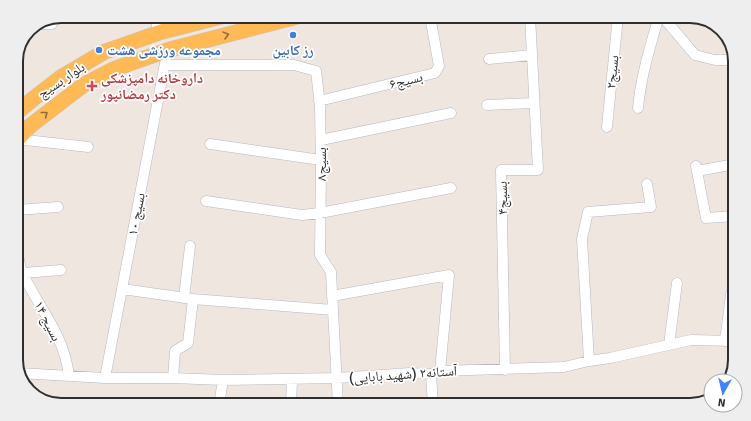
<svg xmlns="http://www.w3.org/2000/svg" width="751" height="421" viewBox="0 0 751 421" font-family="Signika,'Noto Naskh Arabic',sans-serif">
	<style>
		.lines { fill: none; stroke-linecap: round; stroke-linejoin: round }
		.minor-casing { stroke: #b3b8c2; stroke-width: 11 }
		.primary-casing { stroke: #c4c4c4; stroke-width: 16 }
		.minor { stroke: #fff; stroke-width: 10 }
		.primary { stroke: #ffba56; stroke-width: 15 }
		.oneway { stroke: #8c6d40 }
		.shop-dot { fill: #3f7fe0; stroke: #fff; stroke-width: 1.5 }
		.health-dot { fill: #e0444e; stroke: #fff; stroke-width: 1.5 }
		.labels { text-anchor: middle; stroke-width: 3.5; stroke-linejoin: round; paint-order: stroke }
		.shop-label { font-size: 14px; font-weight: bold; fill: #366cbe; stroke: #fff; text-anchor: start }
		.street-label { font-size: 14px; fill: #2e2e2e; stroke: #fff }
		.health-label { font-size: 14px; font-weight: bold; fill: #be3a42; stroke: #fff; text-anchor: start }
		.rim { fill: none; stroke: #2e2e2e; stroke-width: 2 }
	</style>
	<rect width="100%" height="100%" fill="#f0e6e0"/>
	<g class="lines">
		<defs>
			<path id="minor" d="M662,16L695,55L715,60H735
				M42,24H52
				M156,34L158,16
				M489,59L532,55
				M165,65H294L316,71L320,106L321,169L320,255L331,272L338,405
				M319,101L435,73L439,66L430,16
				M487,105L534,103
				M638,108C641,76 650,47 659,16
				M607,127L618,16
				M17,139L88,147
				M321,140L451,113
				M210,144L321,160
				M696,166L706,218L735,216
				M697,171L735,164
				M206,201L302,215L320,213L451,188
				M16,210L58,207
				M16,244C18,254 19,265 23,274C40,310 64,334 69,376
				M23,273L61,270
				M122,289L193,299L333,310
				M332,296L449,275L440,371
				M184,298L190,246
				M725,341L731,294
				M669,345L677,283
				M589,361L582,239L588,212L651,207L647,184
				M505,370L501,170H538L530,16
				M19,373L105,378H173L223,380L337,378L410,373L431,374L440,371L564,367L589,361L610,358L691,340L735,341
				M431,374L433,405
				M105,378L166,58
				M173,378L175,351L188,343L193,299
				M219,405L223,380
				M291,405L292,380"/>
			<path id="primary" d="M16,113L33,99L60,78L104,52L161,32L223,16
				M16,141L30,126L73,93L85,84L114,69L168,50L299,16"/>
		</defs>
		<!-- minor casing -->
		<use href="#minor" class="minor-casing"/>
		<!-- primary casing -->
		<use href="#primary" class="primary-casing"/>
		<!-- minor -->
		<use href="#minor" class="minor"/>
		<!-- primary -->
		<use href="#primary" class="primary"/>
	</g>
	<!-- one-way arrows -->
	<defs><path id="oneway-chevron" d="M-2-3.5L2.5 0L-2 3.5" fill="none" stroke-width="1.6" stroke-linecap="round" stroke-linejoin="round"/></defs>
	<g class="oneway">
		<use href="#oneway-chevron" transform="translate(226 35) rotate(-15)"/>
		<use href="#oneway-chevron" transform="translate(45 114) rotate(-38)"/>
	</g>
	<!-- markers -->
	<g class="shop-dot">
		<circle cx="293" cy="35" r="4"/>
		<circle cx="99" cy="50" r="4"/>
	</g>
	<path class="health-dot" d="M90 80h4v4h4v4h-4v4h-4v-4h-4v-4h4z"/>
	<g class="labels">
		<!-- shop labels -->
		<g class="shop-label">
			<text x="107" y="55">مجموعه ورزشی هشت</text>
			<text x="293" y="55" text-anchor="middle">رز کابین</text>
		</g>
		<!-- street labels -->
		<g class="street-label">
			<text transform="translate(612 72) rotate(-84)" y="5">بسیج۲</text>
			<text transform="translate(61 80) rotate(-34)" y="5">بلوار بسیج</text>
			<text transform="translate(406 80) rotate(-14)" y="5">بسیج۶</text>
			<text transform="translate(321 164) rotate(-90)" y="5">بسیج۸</text>
			<text transform="translate(502 198) rotate(-91)" y="5">بسیج۴</text>
			<text transform="translate(136 214) rotate(-79)" y="5">بسیج ۱۰</text>
			<text transform="translate(48 321) rotate(63)" y="5">بسیج ۱۴</text>
			<text transform="translate(403 374) rotate(-4)" y="5">آستانه۲ (شهید بابایی)</text>
		</g>
		<!-- health labels -->
		<g class="health-label">
			<text x="101" y="83">داروخانه دامپزشکی<tspan x="101" dy="16">دکتر رمضانپور</tspan></text>
		</g>
	</g>
	<!-- crop -->
	<path d="M0 0H751V421H0ZM61 23H690A38 38 0 0 1 728 61V360A38 38 0 0 1 690 398H61A38 38 0 0 1 23 360V61A38 38 0 0 1 61 23Z" fill="#eee" fill-rule="evenodd"/>
	<path class="rim" d="M61 23H690A38 38 0 0 1 728 61V360A38 38 0 0 1 690 398H61A38 38 0 0 1 23 360V61A38 38 0 0 1 61 23Z"/>
	<!-- north arrow -->
	<g transform="translate(723 393) rotate(188)"><circle r="19" fill="#ffffff" stroke="#ababab"/>
	<path d="M0-3L7 15L0 10L-7 15Z" fill="#3e84ff"/>
	<text y="-6" font-size="11" font-weight="bold" text-anchor="middle" fill="#2e2e2e">N</text>
	</g>
</svg>
